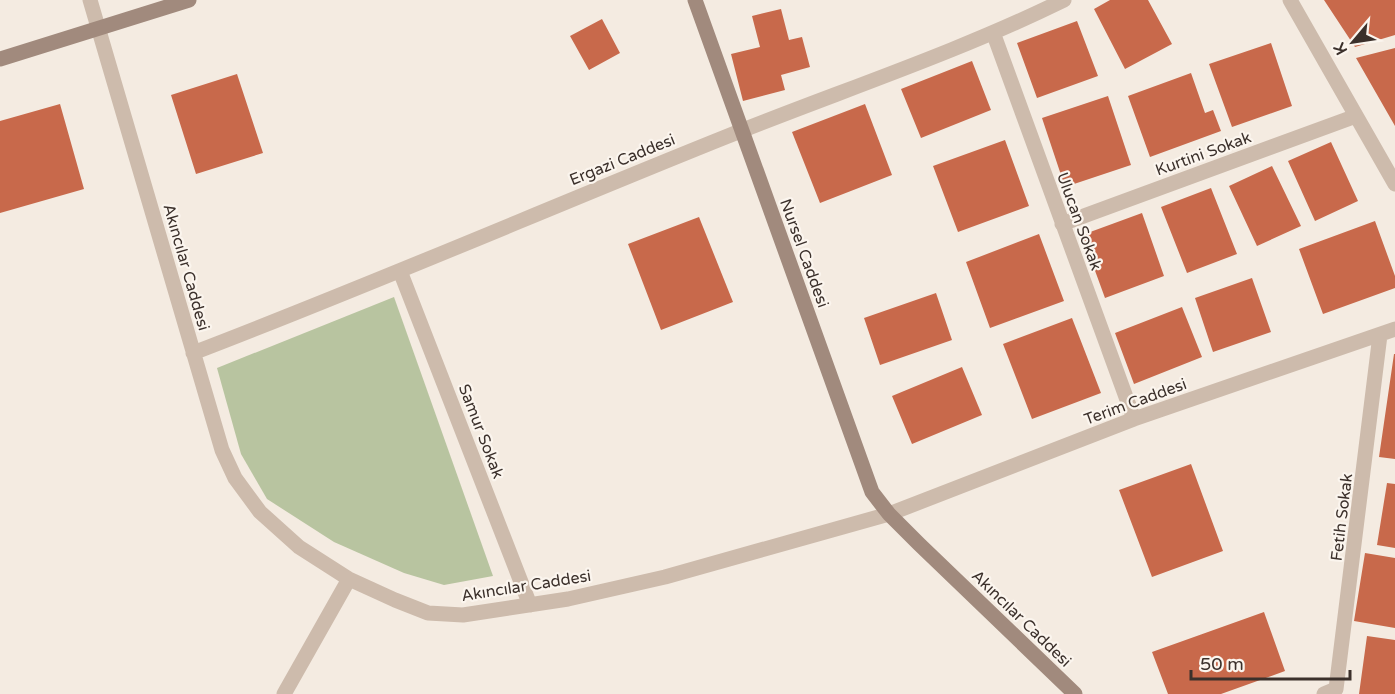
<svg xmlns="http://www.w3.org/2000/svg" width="1395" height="694" viewBox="0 0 1395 694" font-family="'Varela Round',sans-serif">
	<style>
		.green { fill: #b8c4a0 }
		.building { fill: #c8694b }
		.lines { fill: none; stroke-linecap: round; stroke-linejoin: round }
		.street { stroke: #cdbbac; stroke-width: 15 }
		.secondary { stroke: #a18a7d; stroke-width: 15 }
		.labels { text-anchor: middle; stroke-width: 4.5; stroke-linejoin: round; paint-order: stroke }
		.street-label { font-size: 16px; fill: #3b302b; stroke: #fbf5ee }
	</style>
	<rect width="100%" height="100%" fill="#f4ebe1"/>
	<!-- green -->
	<path class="green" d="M394,297L493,576L444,585L404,573L334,542L267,499L241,454L217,368Z"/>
	<!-- building -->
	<path class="building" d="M1110,0H1148L1172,44L1125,69L1094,9Z
		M1324,0H1395V35L1355,47Z
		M781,9L789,40L802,37L810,67L781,75L785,90L743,101L731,54L760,47L752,16Z
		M602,19L620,53L589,70L570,36Z
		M1077,21L1098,76L1037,98L1017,43Z
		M1271,43L1292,106L1232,127L1209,64Z
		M1395,48V126L1356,58Z
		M972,61L991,110L921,138L901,89Z
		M1191,73L1205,113L1213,110L1221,131L1150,157L1128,96Z
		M237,74L263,153L196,174L171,95Z
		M1108,96L1131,165L1065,187L1042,118Z
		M60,104L84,189L0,213V121Z
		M865,104L892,175L820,203L792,132Z
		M1005,140L1029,206L958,232L933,166Z
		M1331,142L1358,201L1315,221L1288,161Z
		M1272,166L1301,226L1257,246L1229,186Z
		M1211,188L1237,254L1187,273L1161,207Z
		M1142,213L1164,276L1105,298L1082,235Z
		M699,217L733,302L661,330L628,244Z
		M1375,221L1395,276V288L1323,314L1299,249Z
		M1039,234L1064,301L990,328L966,262Z
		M1252,278L1271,332L1213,352L1195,298Z
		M936,293L952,340L880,365L864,318Z
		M1182,307L1202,357L1134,384L1115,333Z
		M1072,318L1101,393L1032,419L1003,344Z
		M1394,354H1395V459L1379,457Z
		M962,367L982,415L912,444L892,396Z
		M1191,464L1223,551L1152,577L1119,490Z
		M1387,483L1395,484V548L1377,545Z
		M1365,553L1395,558V628L1354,621Z
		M1264,612L1285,671L1221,694H1168L1152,652Z
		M1367,636L1395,640V694H1359Z"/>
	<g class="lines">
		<!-- street -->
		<path class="street" d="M90,0L222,450L235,478L260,512L299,547L349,579L395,600L428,613L463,615L568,599L665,577L889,514L1134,419L1395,329
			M1290,0L1395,184
			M994,35L1134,419
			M1062,224L1356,116
			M400,271L530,605
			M193,353C371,285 546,209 723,138C837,92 954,54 1064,0
			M284,694L349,579
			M1324,694L1336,689L1380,335"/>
		<!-- secondary -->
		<path class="secondary" d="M695,0L872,492L889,514L919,544L1075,694
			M0,59L189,0"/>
	</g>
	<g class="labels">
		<!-- street labels -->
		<g class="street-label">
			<text transform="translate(1203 153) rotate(-20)" y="6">Kurtini Sokak</text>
			<text transform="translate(622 159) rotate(-22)" y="6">Ergazi Caddesi</text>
			<text transform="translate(1080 221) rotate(70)" y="6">Ulucan Sokak</text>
			<text transform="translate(805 253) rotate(70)" y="6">Nursel Caddesi</text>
			<text transform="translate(187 267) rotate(74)" y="6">Akıncılar Caddesi</text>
			<text transform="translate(1135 401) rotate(-20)" y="6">Terim Caddesi</text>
			<text transform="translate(482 431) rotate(69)" y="6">Samur Sokak</text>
			<text transform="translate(1341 517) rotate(-83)" y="6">Fetih Sokak</text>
			<text transform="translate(526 585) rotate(-9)" y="6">Akıncılar Caddesi</text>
			<text transform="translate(1022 618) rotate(44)" y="6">Akıncılar Caddesi</text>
		</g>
	</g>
	<!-- north arrow -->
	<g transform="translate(1353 42) rotate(241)" stroke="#fbf5ee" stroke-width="4.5" paint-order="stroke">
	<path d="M0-4.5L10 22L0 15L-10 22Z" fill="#3b302b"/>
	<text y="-9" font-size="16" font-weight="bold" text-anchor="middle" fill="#3b302b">K</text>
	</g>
	<!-- scale -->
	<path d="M1191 670v9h159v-9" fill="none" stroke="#3b302b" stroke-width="3"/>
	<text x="1200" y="670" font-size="18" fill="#3b302b" stroke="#fbf5ee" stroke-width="4.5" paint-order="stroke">50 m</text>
</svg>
